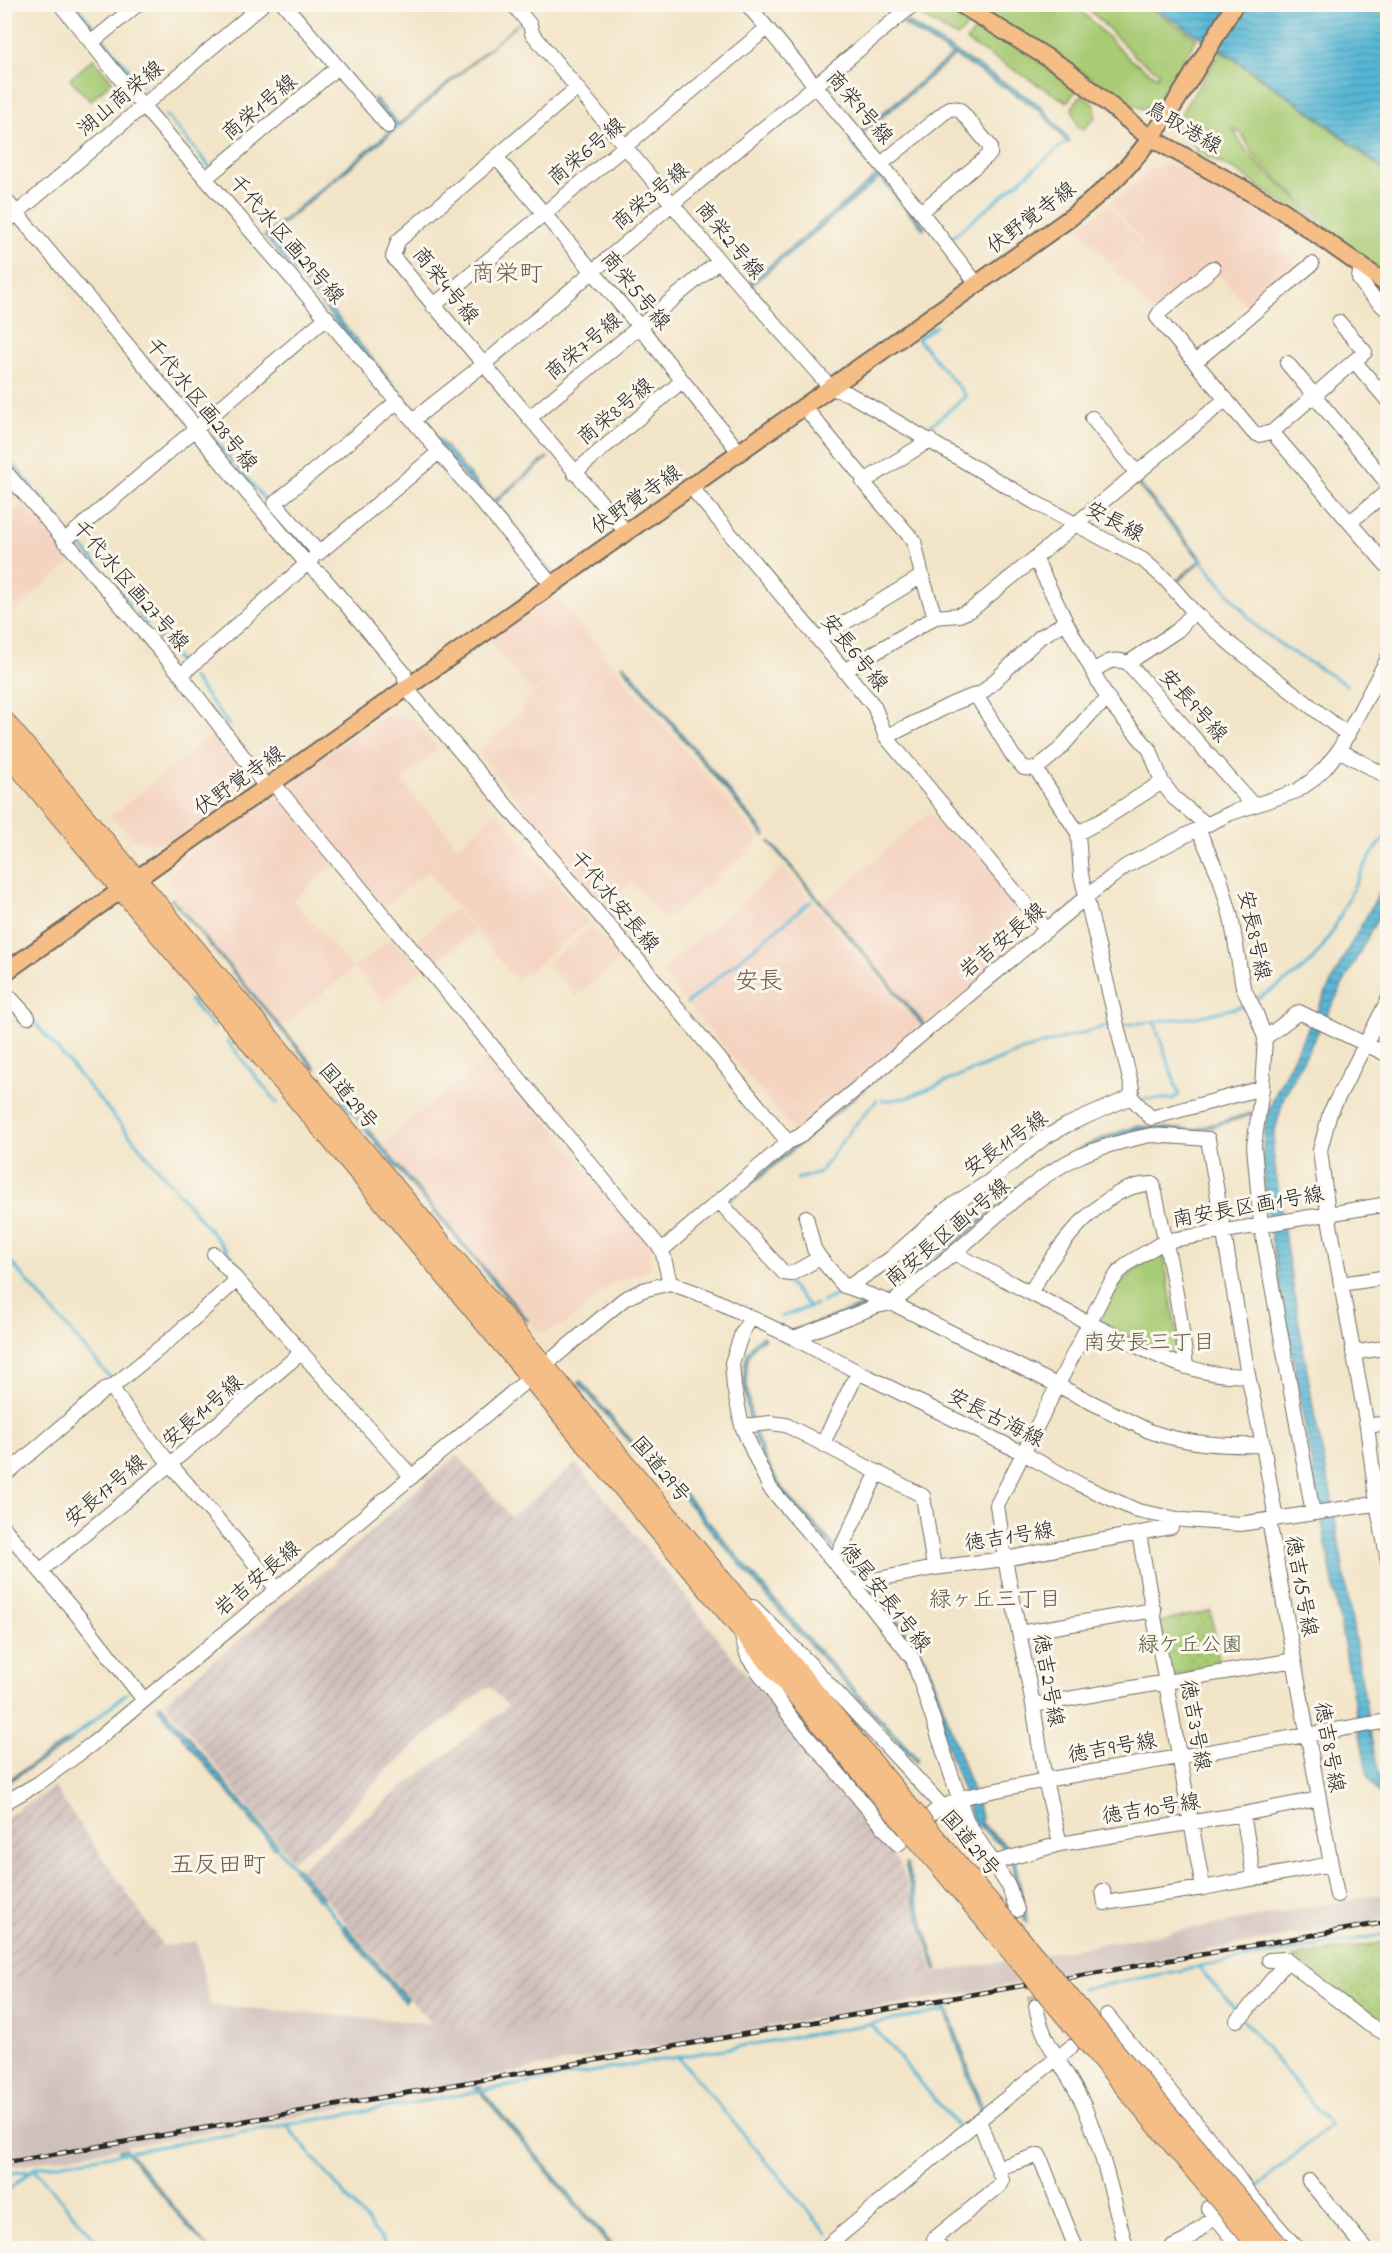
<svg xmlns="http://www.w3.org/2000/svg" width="1392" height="2253" viewBox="0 0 1392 2253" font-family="'Indie Flower','Klee One',sans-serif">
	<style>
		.built { fill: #f4d3c1 }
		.industrial { fill: url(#industrial-furrows) }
		.railway { fill: #d0c0bc }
		.grass { fill: #a8cb74; stroke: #6a7b50; stroke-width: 1.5 }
		.park { fill: url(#park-dots); stroke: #6a7b50; stroke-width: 1.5 }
		.water { fill: url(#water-rules); stroke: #417180; stroke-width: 1.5 }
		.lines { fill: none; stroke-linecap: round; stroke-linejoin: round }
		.stream { stroke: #57b7d6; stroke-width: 3 }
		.minor-tunnel { stroke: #cabfa8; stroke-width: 14; stroke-dasharray: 14 7; stroke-linecap: butt }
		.minor-casing { stroke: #716c62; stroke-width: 16 }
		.major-casing { stroke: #716c62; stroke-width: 20 }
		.highway-casing { stroke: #716c62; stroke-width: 22 }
		.minor { stroke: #fff; stroke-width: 14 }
		.major { stroke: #f6be87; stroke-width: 16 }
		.highway { stroke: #f6be87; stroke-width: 20 }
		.rail-casing { stroke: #2b2b2b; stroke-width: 5 }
		.rail { stroke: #fbf7ec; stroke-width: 3; stroke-dasharray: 9; stroke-linecap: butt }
		.highway-bridge-casing { stroke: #716c62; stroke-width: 22; stroke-linecap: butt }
		.highway-bridge { stroke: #f6be87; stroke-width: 20 }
		.labels { text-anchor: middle; stroke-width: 6; stroke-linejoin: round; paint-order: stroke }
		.street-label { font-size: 21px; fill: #2b2b2b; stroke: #fbf7ec }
		.park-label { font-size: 21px; fill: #505b41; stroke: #fbf7ec }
		.neighbourhood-label { font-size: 22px; fill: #6a5d50; stroke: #fbf7ec }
		.quarter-label { font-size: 24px; fill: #6a5d50; stroke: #fbf7ec }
	</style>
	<defs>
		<pattern id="industrial-furrows" width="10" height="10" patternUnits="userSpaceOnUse" patternTransform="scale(1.5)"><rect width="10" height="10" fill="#d0c0bc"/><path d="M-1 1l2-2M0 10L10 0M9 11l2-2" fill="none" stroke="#b3a5a2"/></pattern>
		<pattern id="park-dots" width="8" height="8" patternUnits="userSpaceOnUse" patternTransform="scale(1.5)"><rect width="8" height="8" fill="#a8cb74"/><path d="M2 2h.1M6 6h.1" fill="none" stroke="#91ae65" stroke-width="1.8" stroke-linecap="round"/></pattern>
		<pattern id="water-rules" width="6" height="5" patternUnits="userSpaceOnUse" patternTransform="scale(1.5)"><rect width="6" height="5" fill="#57b7d6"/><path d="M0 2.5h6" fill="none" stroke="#4895ae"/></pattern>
	</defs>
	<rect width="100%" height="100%" fill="#fbf7ec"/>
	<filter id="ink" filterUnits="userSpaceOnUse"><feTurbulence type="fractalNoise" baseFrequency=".0167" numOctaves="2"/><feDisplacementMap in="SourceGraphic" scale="12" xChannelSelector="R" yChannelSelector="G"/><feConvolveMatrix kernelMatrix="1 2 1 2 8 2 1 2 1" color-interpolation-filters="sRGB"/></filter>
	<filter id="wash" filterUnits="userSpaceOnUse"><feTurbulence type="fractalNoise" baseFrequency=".008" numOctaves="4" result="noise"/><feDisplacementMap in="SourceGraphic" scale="24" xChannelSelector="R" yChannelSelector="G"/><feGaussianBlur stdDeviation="1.35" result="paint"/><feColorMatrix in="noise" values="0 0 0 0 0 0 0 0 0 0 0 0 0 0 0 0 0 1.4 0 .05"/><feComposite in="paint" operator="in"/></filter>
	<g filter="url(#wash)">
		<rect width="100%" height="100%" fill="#f2e4c7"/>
		<!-- built -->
		<path class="built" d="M1166,165L1180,168L1217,185L1271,215L1287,226L1278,245L1300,270L1251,312L1212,265L1152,313L1114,269L1144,243L1110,204L1150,169Z
			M1109,206L1141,243L1113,267L1079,227Z
			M23,505L72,561L5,619V521Z
			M555,595L759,839L751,849L664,921L632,883L606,905L477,751L521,713L528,700L568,665L533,693L489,640Z
			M387,715L412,719L437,748L402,781L358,730Z
			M358,731L458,846L497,811L588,922L517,981L428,872L440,861L383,907L284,785Z
			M213,734L255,786L178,840L171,842L145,843L135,839L110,817Z
			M275,791L336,865L293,900L286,894L353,968L283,1027L173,897L175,896L170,880L191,851Z
			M929,813L939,825L949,817L1022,904L1009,915L1029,939L795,1132L781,1116L895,1019L780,1115L688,1004L812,901L845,941L727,1039L846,942L905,1011L911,1006L824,903Z
			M783,867L811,900L687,1003L660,971Z
			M455,909L474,931L431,966L413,944Z
			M592,926L620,960L575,996L547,963Z
			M394,937L393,943L400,951L403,947L422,969L383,1003L354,968Z
			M492,1054L653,1249L649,1253L651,1265L649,1269L618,1283L615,1281L565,1324L545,1332L537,1330L382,1144Z"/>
		<!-- industrial -->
		<path class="industrial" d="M457,1454L511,1517L576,1464L673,1580L740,1667L901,1865L934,1973L643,2023L631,2008L509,2030L430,2023L300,1868L508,1706L489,1686L425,1736L384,1773L326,1835L292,1860L164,1702L359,1542Z
			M54,1787L164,1947L7,1982L5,1979V1818Z"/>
		<!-- railway -->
		<path class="railway" d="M1387,1893V1919L582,2059L468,2081V2086L5,2168L4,1982L120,1955L196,1941L210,2005L509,2030L631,2008L643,2023L1231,1922Z"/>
		<!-- grass -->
		<path class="grass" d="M925,5C944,5 955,4 968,21L965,29L957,37L916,13Z
			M971,5H1075L1131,60L1157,77L1159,72L1137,58L1085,5H1145L1197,38L1157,102L1143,109L1127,102L1119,101L1089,76Z
			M1369,5H1387V21Z
			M984,27L1050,68L1074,87L1075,92L1067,102L966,41L976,30Z
			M1221,51L1312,114L1387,174V279L1337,241L1317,214L1281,183L1252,152L1242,134L1233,129C1256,174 1299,192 1324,231L1235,170L1198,153L1194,145L1183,135L1179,121L1183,110Z
			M93,59L112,81L90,101L70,79Z
			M1080,96H1084L1095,106V118L1082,130L1078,127L1072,108Z
			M1156,1255L1164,1257L1181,1357L1178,1360L1102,1323L1100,1315C1114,1289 1130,1270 1156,1255Z"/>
		<!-- park -->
		<path class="park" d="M1211,1611L1220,1668L1173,1676L1168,1672L1159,1622Z
			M1387,1942V2026L1378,2022L1293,1957Z"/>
		<!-- water -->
		<path class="water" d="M1149,5H1369L1387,21V172L1313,113L1223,51Z
			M906,21L1040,105L1070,141L1068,143L1038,109L955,56L854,141L925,227L923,229L880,178L752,285L750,282L877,175L849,141L952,55L903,24Z
			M520,22L400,126L269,235L492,502L547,457L548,458L495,503L553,573L548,577L264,236L395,127L373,100L375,98L399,124Z
			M1137,481L1203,560L1176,583L1175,582L1200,560L1135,482Z
			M624,664L766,835L764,836L622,666Z
			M770,841L926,1026L924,1027L769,842Z
			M1387,879V900L1284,1097L1274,1134L1273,1152L1286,1245L1315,1418L1330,1489L1373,1748L1387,1807V1830L1385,1827L1382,1798L1368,1777L1364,1757L1271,1236C1265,1195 1259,1157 1267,1115L1263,1113L1264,1111L1268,1112L1278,1088L1346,953Z
			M172,898L316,1068L315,1070L171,899Z
			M936,1028L762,1176L726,1203Z
			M1258,1111L1257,1113L1193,1133L1137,1130L1097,1144L1002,1206L889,1299L801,1331L798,1329L887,1297L1001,1204L1015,1189L1039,1169L1095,1141L1136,1126L1192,1130Z
			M366,1127L528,1320L527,1322L363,1128Z
			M763,1336L765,1339C736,1349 749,1398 752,1420H749C746,1397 734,1349 763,1336Z
			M580,1380L629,1438L680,1488L804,1634L918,1759L916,1762L782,1614L676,1489L638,1452L578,1382Z
			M755,1430L765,1459L784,1491L825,1535L857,1573L865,1575L871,1587L887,1604L927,1661L977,1803L982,1819L980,1822L1013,1852L1028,1923L1024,1919L1010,1854L978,1825L975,1826L929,1693L856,1575L842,1558L781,1492L762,1459L752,1431Z
			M161,1704L277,1845L274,1848L157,1707Z
			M70,1739L72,1741L5,1784V1782Z
			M905,1864H907L917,1901L938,1970L936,1971L913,1900Z
			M297,1867L323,1898L319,1901L294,1870Z
			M345,1925L407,1999L404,2002L342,1928Z
			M947,2006L984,2112L981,2113L944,2007Z
			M481,2086L483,2092L615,2248H611L480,2092L474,2087Z
			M126,2148L208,2248L191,2231L127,2153L122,2154L119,2150Z"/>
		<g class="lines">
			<!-- stream -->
			<path class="stream" d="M75,4L97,31
				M104,40L142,85
				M324,40L334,51
				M166,115L210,167
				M4,186L11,194
				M35,223L49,242
				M949,240L1066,142
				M923,432L966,396L918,339L936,326
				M210,435L268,503
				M4,454L7,457
				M14,465L31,486
				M38,494L63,523
				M295,536L309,553
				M81,545L111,581
				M1200,559L1257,627L1287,649L1347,685
				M118,590L131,606
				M138,614L147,624
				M154,632L179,662
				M192,677L229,725
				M190,1000L214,1027
				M1253,1001C1270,991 1289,981 1304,968C1331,945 1343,907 1359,876C1367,861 1376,847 1388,834
				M687,1003L811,901
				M31,1018L244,1271
				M1122,1025L1197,1017L1248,1005
				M227,1041L277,1103
				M341,1099L367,1130
				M1140,1099H1173L1179,1095L1154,1021
				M882,1101L906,1098L1026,1049L1113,1024
				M797,1179L819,1173L853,1127L877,1100
				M4,1254L113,1381
				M785,1280L810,1307
				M822,1302L845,1291
				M781,1317L817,1304
				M138,1681L147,1692
				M68,1742L127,1693
				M274,1844L297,1871
				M319,1897L345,1929
				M1199,1968L1238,2012
				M1082,1989L1199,1967V1966L1388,1934
				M1243,2020L1330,2125
				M871,2024L960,2129
				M679,2058L828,2234
				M287,2126L389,2248
				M35,2170L103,2248
				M4,2174L28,2171
				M1257,2187L1329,2126
				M4,2193L35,2168L945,2011"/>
		</g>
	</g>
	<g filter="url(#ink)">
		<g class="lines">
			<!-- minor-tunnel -->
			<path class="minor-tunnel" d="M1029,1974L1036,2006"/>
			<defs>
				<path id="minor" d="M60,4C88,38 115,73 143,106C242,222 343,334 439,452L319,553L275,503L398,401
					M284,4L388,126
					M513,4L530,25L532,33L719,261L831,388L849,394L1034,502L1143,560L1165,579L1194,612L1234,647L1348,735
					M747,4L921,212L977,284
					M92,42L138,4
					M577,88L398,241L393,257L627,533
					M496,157L639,326L740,453
					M881,164L950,108L959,109L990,146V154L921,212
					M206,178L338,67
					M4,198L187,416L203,440L307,564L322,576L404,673L407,689L632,953L788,1142
					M4,224L263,4
					M1361,264L1359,279L1370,294L1388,311
					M1213,268L1160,312L1157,317L1253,432L1259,435L1272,432
					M433,306L766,29
					M1339,322L1365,352L1354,361L1388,401
					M1354,361L1272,432L1388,567
					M1195,362L1312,264
					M1287,363L1388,484
					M804,407L865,480
					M529,418L719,261
					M1092,418L1137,473L1035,558L1066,622L1110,703L1150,750L1162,782L1174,798L1207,825
					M413,420L484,364L672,204L914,4
					M439,452L553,586
					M4,470L181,675L267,788
					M574,473L682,381
					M1137,473L1226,399
					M691,487L874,706L886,737L954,703L983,692L1040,637L1066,622
					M1350,522L1388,491
					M64,541L327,317
					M922,576L935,617
					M818,639L922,576L914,541L863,482L930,440
					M1128,663L1178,630L1194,612
					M844,671L935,617L959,615L971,610L1035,558
					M1093,671C1106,663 1113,657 1128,663L1253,805
					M181,675L312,559
					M976,695L1013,756L1024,768L1036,769L1078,833
					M886,737L1047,930
					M1339,750L1388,777
					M1036,769L1059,750L1092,712L1109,699
					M274,784L662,1250
					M4,991L28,1017
					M1388,1000L1330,1113L1320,1150L1328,1213L1367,1426L1388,1423
					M1265,1038L1299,1012L1388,1055
					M1262,1088L1254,1146L1261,1225L1313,1513
					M1131,1097L1151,1118L1262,1088L1265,1038L1256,1013L1243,987L1231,917L1220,878L1198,829
					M1151,1135L1208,1139L1248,1375L1263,1445C1223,1446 1186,1444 1149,1431L892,1303C917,1283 943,1263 967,1242C1002,1211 1038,1175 1080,1156C1102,1146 1127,1140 1151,1135Z
					M719,1201L784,1273L791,1274L820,1258L844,1286L848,1287L890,1259L948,1208L987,1183L1044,1138L1067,1125L1131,1097L1132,1088L1081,875L1078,833L1104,819L1162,782
					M806,1217L814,1249L820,1258
					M954,1253C1006,1280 1057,1308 1110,1333C1153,1354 1198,1379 1248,1375
					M214,1254L412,1477
					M670,1283L662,1250L788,1142L800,1136L1086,897L1126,866L1198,829L1231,813L1297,791L1311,781L1325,768L1339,750L1388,658
					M670,1283L708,1297L794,1338L858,1372L1023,1453L1081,1485L1138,1511L1183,1520L1240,1524L1388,1502
					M1341,1284L1388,1277
					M848,1287L892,1303
					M1030,1293C1053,1253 1101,1183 1153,1184C1166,1244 1181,1306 1186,1367
					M751,1318L742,1333L732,1363L734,1387L742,1426L754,1454L770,1488L853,1584L913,1659L967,1822L1009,1887L1017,1910
					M794,1338L877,1306L892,1303
					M1353,1353L1388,1347
					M742,1426L771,1423L786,1425L923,1496L934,1568
					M1367,1426L1377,1504L1388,1561
					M823,1443L858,1372
					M1263,1445L1276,1519
					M4,1476L107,1388L112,1387L172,1338L237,1280
					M1269,1520L1294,1660
					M4,1528L84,1623L144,1700
					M1139,1534L1203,1888
					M834,1562L878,1472
					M40,1571L170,1464L125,1408L112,1387
					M853,1584L934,1568L1005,1559L1171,1527
					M277,1589L170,1464L302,1352
					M753,1607L812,1666L943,1807
					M740,1630L748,1657L792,1719L898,1844L935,1811L964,1797L1045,1780L1388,1721
					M1019,1633L1154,1610
					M1033,1705L1294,1660L1331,1864L1203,1888L1105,1903L1103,1891
					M4,1803L39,1783L92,1744L624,1299L643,1290L670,1283
					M1243,1814L1254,1878
					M1060,1844L1045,1780L1033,1705L1005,1559L997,1505L1105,1292L1118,1273L1130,1262L1165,1241L1388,1204
					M992,1863L1060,1844L1243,1814L1318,1799
					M1331,1864L1337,1895
					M1269,1960L1285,1959L1368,2024L1388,2035
					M1036,2006C1042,2044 1069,2072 1084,2106C1103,2152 1114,2201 1126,2248
					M1107,2015L1220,2152L1248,2192L1297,2248
					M1237,2020L1244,2014L1287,1961
					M998,2168L1039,2155L1076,2248
					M1309,2181L1365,2248
					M1208,2208L1241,2248
					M825,2248L979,2120
					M941,2248L934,2239L999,2186L1002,2180L979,2120L1071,2047
					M1171,2248L1187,2240L1215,2216"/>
				<path id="major" d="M960,4L1066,69L1146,135L1282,210L1388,285
					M4,973L1070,218C1090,202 1111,185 1128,166C1171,118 1202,58 1235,4"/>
				<path id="highway" d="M4,721L565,1391L905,1802
					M4,749L894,1811"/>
			</defs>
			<!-- minor casing -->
			<use href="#minor" class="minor-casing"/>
			<!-- major casing -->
			<use href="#major" class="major-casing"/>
			<!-- highway casing -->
			<use href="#highway" class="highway-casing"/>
			<!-- minor -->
			<use href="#minor" class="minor"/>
			<!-- major -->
			<use href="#major" class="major"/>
			<!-- highway -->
			<use href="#highway" class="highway"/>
			<defs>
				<path id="rail" d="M4,2163L1388,1922"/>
			</defs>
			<!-- rail casing -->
			<use href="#rail" class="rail-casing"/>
			<!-- rail -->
			<use href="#rail" class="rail"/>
			<defs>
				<path id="highway-bridge" d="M905,1802L1280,2248
					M894,1811L1260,2248"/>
			</defs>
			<!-- highway-bridge casing -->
			<use href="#highway-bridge" class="highway-bridge-casing"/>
			<!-- highway-bridge -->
			<use href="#highway-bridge" class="highway-bridge"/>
		</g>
	</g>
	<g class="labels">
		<!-- street labels -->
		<g class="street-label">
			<text transform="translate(120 98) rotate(-40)" y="7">湖山商栄線</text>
			<text transform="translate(259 107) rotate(-40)" y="7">商栄1号線</text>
			<text transform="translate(860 107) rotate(49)" y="7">商栄9号線</text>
			<text transform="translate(1184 127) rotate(30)" y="7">鳥取港線</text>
			<text transform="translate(586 151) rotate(-40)" y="7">商栄6号線</text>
			<text transform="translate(650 196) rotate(-40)" y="7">商栄3号線</text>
			<text transform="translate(1031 217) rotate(-37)" y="7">伏野覚寺線</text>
			<text transform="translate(287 239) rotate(49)" y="7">千代水区画29号線</text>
			<text transform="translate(730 240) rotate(50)" y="7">商栄2号線</text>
			<text transform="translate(446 285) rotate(51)" y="7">商栄4号線</text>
			<text transform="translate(636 290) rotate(50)" y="7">商栄5号線</text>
			<text transform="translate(583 346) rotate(-40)" y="7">商栄7号線</text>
			<text transform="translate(202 404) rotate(51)" y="7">千代水区画28号線</text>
			<text transform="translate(615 411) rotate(-40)" y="7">商栄8号線</text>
			<text transform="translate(636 499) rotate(-35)" y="7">伏野覚寺線</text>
			<text transform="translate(1115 521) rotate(28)" y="7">安長線</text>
			<text transform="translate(131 585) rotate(49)" y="7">千代水区画27号線</text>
			<text transform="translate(855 652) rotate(51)" y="7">安長6号線</text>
			<text transform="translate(1194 705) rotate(48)" y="7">安長9号線</text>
			<text transform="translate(239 780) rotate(-35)" y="7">伏野覚寺線</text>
			<text transform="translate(615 901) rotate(50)" y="7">千代水安長線</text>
			<text transform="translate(1255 935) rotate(78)" y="7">安長8号線</text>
			<text transform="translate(1002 940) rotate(-40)" y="7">岩吉安長線</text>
			<text transform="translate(349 1096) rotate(50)" y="7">国道29号</text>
			<text transform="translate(1005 1143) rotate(-35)" y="7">安長11号線</text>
			<text transform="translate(1248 1206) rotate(-10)" y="7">南安長区画1号線</text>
			<text transform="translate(947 1232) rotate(-40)" y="7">南安長区画4号線</text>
			<text transform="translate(202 1411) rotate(-41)" y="7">安長14号線</text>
			<text transform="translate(996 1417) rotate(27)" y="7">安長古海線</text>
			<text transform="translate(661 1469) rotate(50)" y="7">国道29号</text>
			<text transform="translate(105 1490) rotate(-40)" y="7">安長17号線</text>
			<text transform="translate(1009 1536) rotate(-9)" y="7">徳吉1号線</text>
			<text transform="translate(257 1578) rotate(-40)" y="7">岩吉安長線</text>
			<text transform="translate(1302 1586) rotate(80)" y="7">徳吉15号線</text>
			<text transform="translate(886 1597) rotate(52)" y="7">徳尾安長1号線</text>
			<text transform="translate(1049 1680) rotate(80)" y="7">徳吉2号線</text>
			<text transform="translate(1196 1725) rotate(80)" y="7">徳吉3号線</text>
			<text transform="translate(1112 1747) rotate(-10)" y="7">徳吉9号線</text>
			<text transform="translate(1330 1747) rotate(80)" y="7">徳吉8号線</text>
			<text transform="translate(1151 1808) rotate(-9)" y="7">徳吉10号線</text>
			<text transform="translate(971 1843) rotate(50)" y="7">国道29号</text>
		</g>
		<!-- park labels -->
		<g class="park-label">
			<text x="1190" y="1651">緑ケ丘公園</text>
		</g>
		<!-- neighbourhood labels -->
		<g class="neighbourhood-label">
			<text x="1149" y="1349">南安長三丁目</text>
			<text x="995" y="1606">緑ヶ丘三丁目</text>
		</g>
		<!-- quarter labels -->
		<g class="quarter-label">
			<text x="507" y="281">商栄町</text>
			<text x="759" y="988">安長</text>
			<text x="218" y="1872">五反田町</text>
		</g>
	</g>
	<!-- margin -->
	<rect width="1392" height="2253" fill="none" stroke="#fbf7ec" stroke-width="24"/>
</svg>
